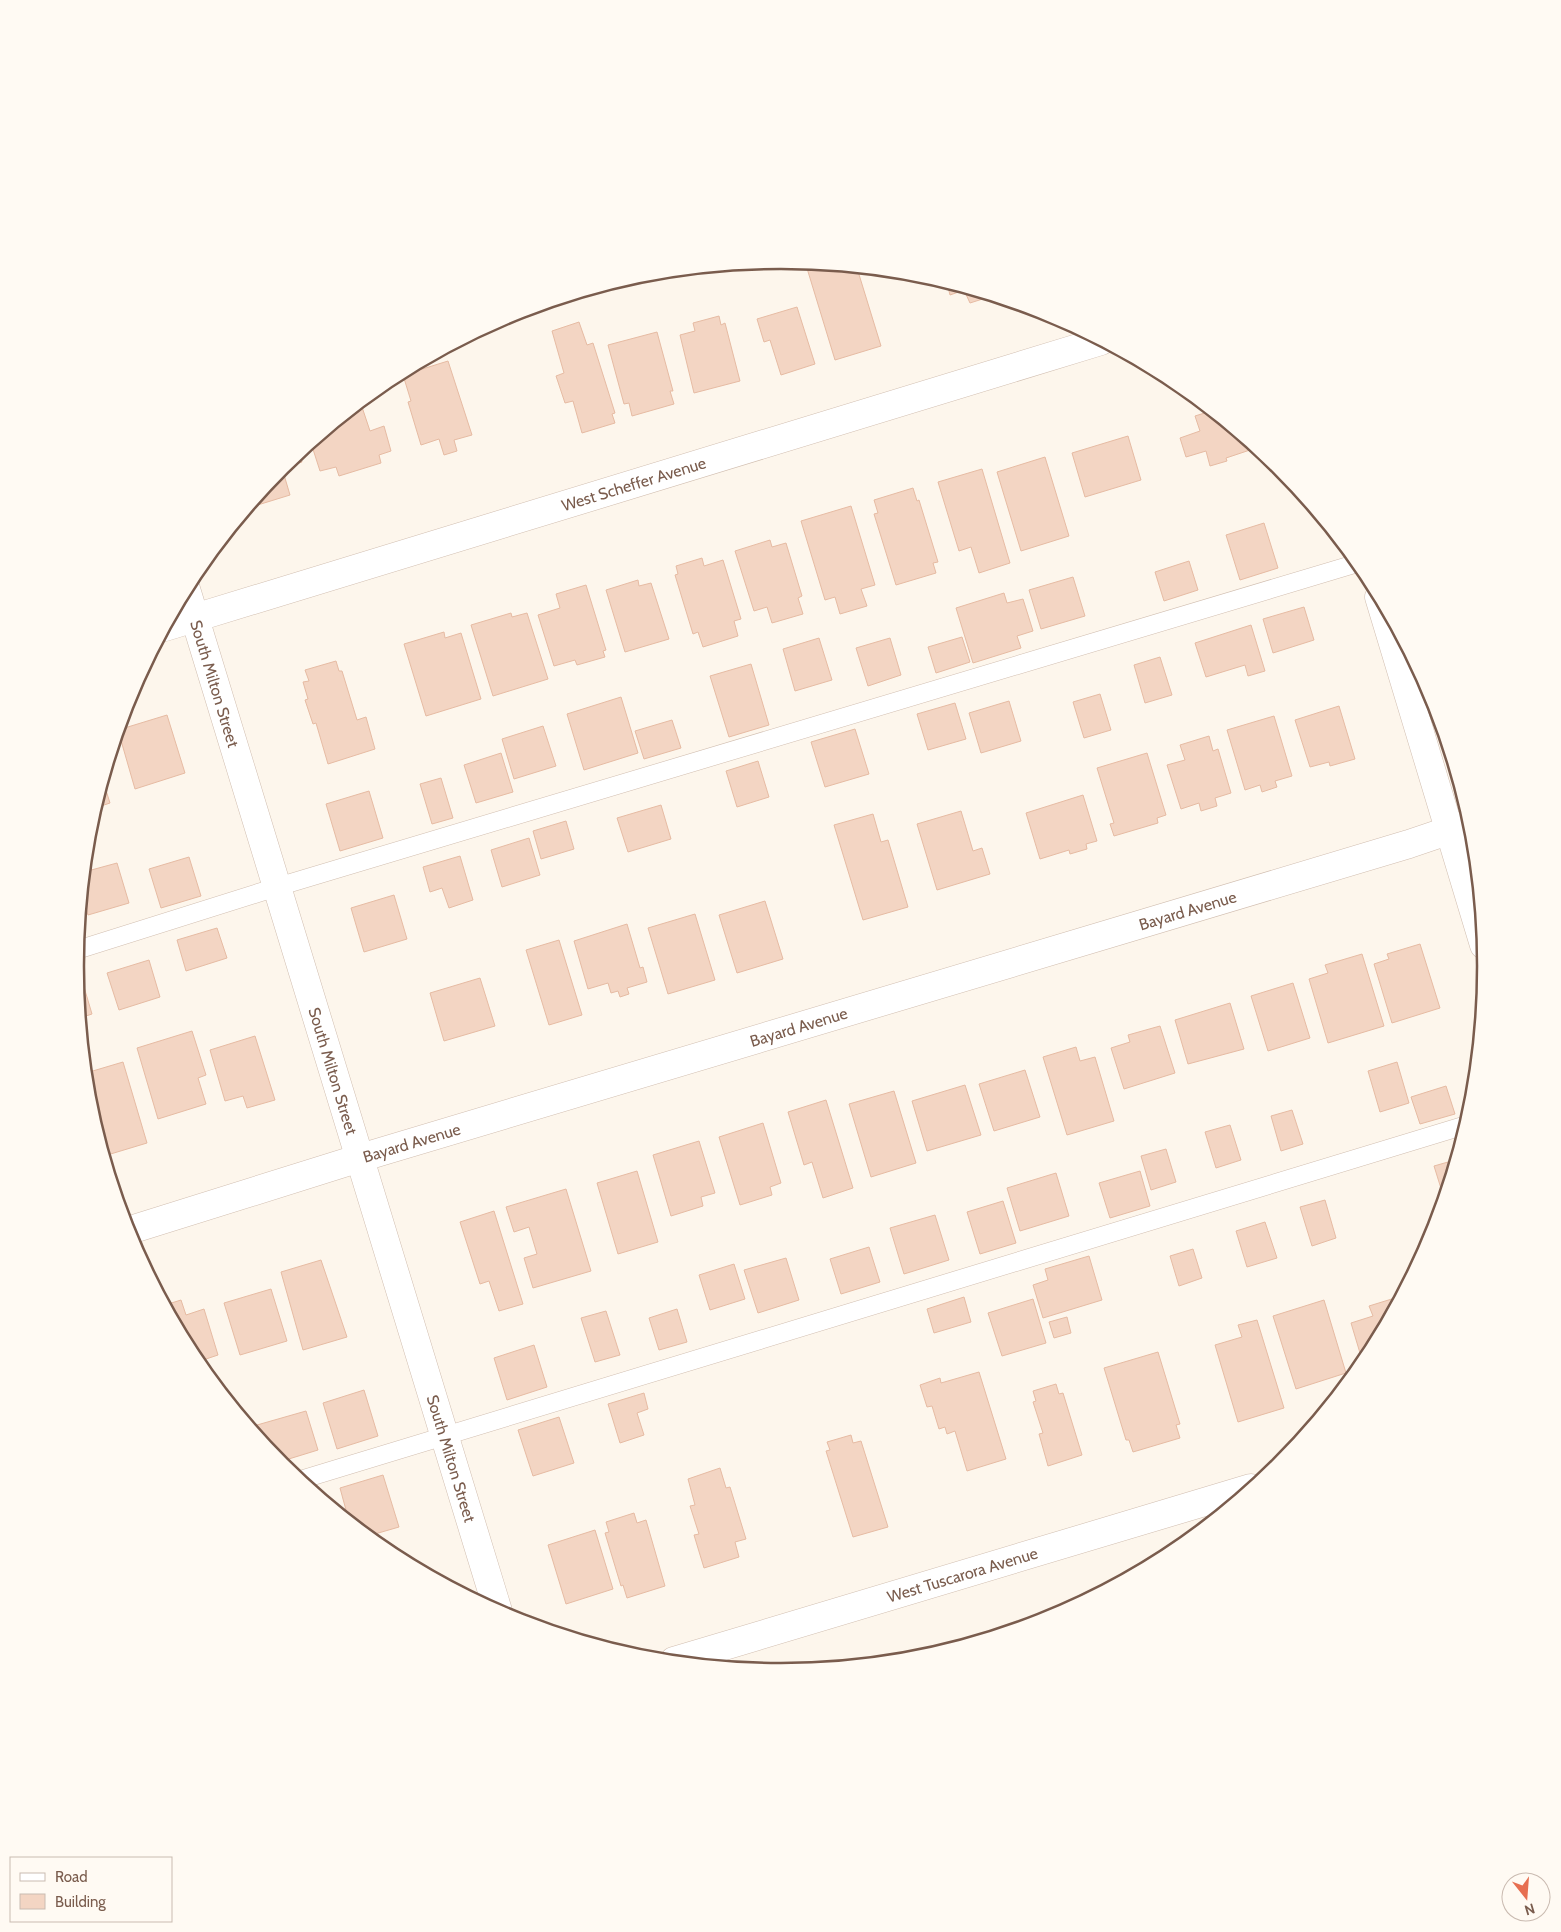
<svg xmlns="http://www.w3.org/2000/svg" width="1561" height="1932" viewBox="0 0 1561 1932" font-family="Cabin,sans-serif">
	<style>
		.building { fill: #f3d5c3; stroke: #e6bba3 }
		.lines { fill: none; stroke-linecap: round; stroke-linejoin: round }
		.service-casing { stroke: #d1beb0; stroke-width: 19 }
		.minor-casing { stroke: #d1beb0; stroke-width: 29 }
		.service { stroke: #fff; stroke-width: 18 }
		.minor { stroke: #fff; stroke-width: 28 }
		.labels { text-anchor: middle; stroke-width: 5; stroke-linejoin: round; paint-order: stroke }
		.street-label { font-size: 16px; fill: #7a5c4d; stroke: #fffaf3 }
		.rim { fill: none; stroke: #7a5c4d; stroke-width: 2.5 }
	</style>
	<rect width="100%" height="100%" fill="#fdf6ec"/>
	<!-- building -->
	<path class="building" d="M809,263L857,268L881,346L835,360L806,265Z
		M947,283L992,296L970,303L964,290L950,295Z
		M797,307L815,364L781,375L770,340L764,342L757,319Z
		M719,316L721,325L725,323L740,381L694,393L680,335L695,331L693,323Z
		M579,322L587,345L593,343L615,413L612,414L615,423L582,433L573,401L565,403L556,376L564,373L552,331Z
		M657,332L673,391H670L674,404L632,416L629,403L624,404L608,345Z
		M448,361L472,435L454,440L457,451L444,455L439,439L421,445L408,402L411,401L403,375Z
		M361,404L370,431L384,426L391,451L379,455L381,463L339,476L336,467L320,471L311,443L356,406Z
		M1211,411L1256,448L1226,458L1227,461L1210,466L1206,451L1186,457L1180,438L1200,431L1195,416Z
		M1128,436L1141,480L1085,497L1072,453Z
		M299,453L302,462L282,468L290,495L248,508L282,467Z
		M1045,457L1069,536L1021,551L997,472Z
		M982,469L1010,563L979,573L971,547L959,551L938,482Z
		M913,488L917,501L919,500L938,562L933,563L936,573L896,585L874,514L878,513L874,500Z
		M851,506L875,585L861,589L867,606L840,614L835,597L825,600L801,521Z
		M1264,523L1278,568L1240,580L1226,535Z
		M770,540L772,547L786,543L802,596L798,598L803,614L772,623L767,607L754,611L735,551Z
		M702,558L704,566L723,560L741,619L734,621L738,636L703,647L698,632L693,634L675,575L678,574L676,566Z
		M1189,561L1198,590L1164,601L1155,572Z
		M1073,577L1085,616L1041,629L1029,590Z
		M638,580L639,586L651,583L669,639L625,652L606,590Z
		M586,585L606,650L603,651L605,657L577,665L575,660L554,666L538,615L560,608L556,594Z
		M1004,593L1007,603L1023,599L1033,631L1017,636L1021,648L973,663L956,608Z
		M1304,607L1314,640L1273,653L1263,619Z
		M511,613L512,617L527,613L548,679L493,696L471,625Z
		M1251,625L1265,671L1248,676L1245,665L1206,677L1195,643Z
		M444,632L445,638L461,633L481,699L426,716L404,644Z
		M962,637L970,662L936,673L928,647Z
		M819,638L832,680L795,691L783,649Z
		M890,638L901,675L868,686L856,648Z
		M1160,657L1172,695L1145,703L1134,665Z
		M336,661L339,671H342L357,720L366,717L375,749L328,764L316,723L313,724L305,700L308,699L303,682L309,681L305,670Z
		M751,664L769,725L729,737L710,676Z
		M1100,694L1111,730L1084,738L1073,702Z
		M621,697L638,753L584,770L567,714Z
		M1009,701L1021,741L981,753L969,713Z
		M955,703L966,739L928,750L917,714Z
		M1339,706L1355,759L1330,766L1329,762L1310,767L1295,720Z
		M167,715L185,773L135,789L118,730Z
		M1274,716L1292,776L1275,781L1277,787L1262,792L1260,785L1245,790L1227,730Z
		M672,720L681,748L644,759L635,731Z
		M543,726L556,766L514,779L502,739Z
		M855,729L869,774L825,787L811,742Z
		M1209,736L1213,751L1218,749L1231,793L1215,798L1217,806L1201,811L1199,803L1181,809L1167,765L1185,760L1180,745Z
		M501,753L513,792L476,803L464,765Z
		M1147,753L1166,815L1157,818L1158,823L1114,836L1110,824L1114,823L1097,768Z
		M758,761L769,797L737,807L726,771Z
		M441,778L453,818L432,824L420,784Z
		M103,781L110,803L95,808Z
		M369,791L383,838L340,851L326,804Z
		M1083,795L1097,841L1086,844L1087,849L1070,854L1069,850L1040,859L1026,813Z
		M661,805L671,839L628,852L617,818Z
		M961,811L973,851L982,848L990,874L937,890L917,824Z
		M873,814L881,842L888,840L908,907L863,920L834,825Z
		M566,821L574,849L541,859L533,831Z
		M529,838L540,875L502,887L491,850Z
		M460,856L473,900L449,908L442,888L430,892L423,867Z
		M189,857L201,896L161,908L149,869Z
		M117,863L129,903L88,915L82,895L84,872Z
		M394,895L407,939L364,952L351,908Z
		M765,901L783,959L737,973L719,915Z
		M695,914L715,980L668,994L648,928Z
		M627,924L640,968L643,967L647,982L627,988L629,994L620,997L618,991L611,993L608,983L588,989L574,941Z
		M217,928L227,958L186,971L177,940Z
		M559,940L582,1015L549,1025L526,950Z
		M1420,944L1440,1008L1392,1023L1374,964L1389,959L1387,954Z
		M1362,954L1384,1026L1328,1043L1309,979L1328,973L1325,965Z
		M149,960L160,997L119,1010L107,973Z
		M81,977L92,1014L80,1018L76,979Z
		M480,978L495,1026L444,1041L430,993Z
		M1293,983L1310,1038L1268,1051L1251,996Z
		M1230,1003L1244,1049L1188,1064L1175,1020Z
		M1160,1026L1175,1073L1124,1089L1111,1048L1130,1042L1128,1035Z
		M192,1031L206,1075L198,1078L206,1104L158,1119L137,1048Z
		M255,1036L275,1100L247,1108L243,1096L225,1101L210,1050Z
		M1076,1047L1080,1061L1095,1057L1114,1121L1067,1135L1043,1057Z
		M123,1062L147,1143L104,1156L89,1103L86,1073Z
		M1397,1062L1409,1103L1380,1112L1368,1071Z
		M1025,1070L1040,1117L994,1131L979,1084Z
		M965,1085L981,1135L927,1151L912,1101Z
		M1446,1086L1455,1114L1420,1124L1411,1097Z
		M894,1091L916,1163L871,1177L849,1104Z
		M826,1100L853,1188L823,1198L812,1162L804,1165L788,1112Z
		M1292,1110L1303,1144L1281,1151L1271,1116Z
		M763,1123L781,1183L770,1187L772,1195L740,1205L719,1137Z
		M1230,1125L1241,1160L1216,1168L1205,1132Z
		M699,1141L715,1193L701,1197L703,1206L671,1216L653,1155Z
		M1166,1149L1176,1182L1151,1190L1141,1156Z
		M1455,1160L1444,1198L1434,1166Z
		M637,1171L658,1242L618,1254L597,1183Z
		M1140,1171L1150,1206L1110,1218L1099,1183Z
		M1056,1173L1069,1216L1020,1231L1007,1188Z
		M566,1189L591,1271L533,1288L524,1258L537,1254L529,1227L514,1232L506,1207Z
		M1325,1200L1336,1238L1312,1246L1300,1207Z
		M1003,1201L1016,1243L980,1254L967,1212Z
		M494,1211L523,1304L499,1311L489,1281L480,1284L460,1222Z
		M935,1215L949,1260L904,1274L890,1228Z
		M1265,1222L1277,1258L1247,1267L1236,1231Z
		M869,1247L880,1282L841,1294L830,1259Z
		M1193,1249L1202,1278L1179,1286L1170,1256Z
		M1089,1256L1102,1300L1043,1318L1033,1285L1048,1280L1045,1269Z
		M786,1258L799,1300L758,1313L744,1270Z
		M321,1260L347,1337L303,1350L281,1272Z
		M734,1264L745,1299L710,1310L699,1275Z
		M271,1289L287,1341L240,1355L224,1303Z
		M964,1297L971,1322L934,1333L927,1309Z
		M1395,1298L1396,1303L1363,1363L1351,1323L1373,1316L1369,1306Z
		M1033,1299L1046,1343L1002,1356L988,1313Z
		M181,1300L186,1315L204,1309L218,1355L197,1362L194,1358L165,1305Z
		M1324,1300L1346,1373L1296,1389L1273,1316Z
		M677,1309L687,1342L659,1350L649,1318Z
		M606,1311L620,1355L595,1362L581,1318Z
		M1067,1317L1071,1333L1054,1338L1049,1322Z
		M1257,1320L1284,1408L1238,1422L1215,1345L1242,1337L1238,1325Z
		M534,1345L547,1387L507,1400L494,1358Z
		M1158,1352L1180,1424L1176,1425L1180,1438L1133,1452L1129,1440H1126L1104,1368Z
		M979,1372L1006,1459L967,1471L955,1431L947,1434L945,1427L939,1429L932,1406L927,1407L920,1385L940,1378L941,1383Z
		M1056,1384L1059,1394L1063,1393L1082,1455L1048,1466L1039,1434L1043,1433L1033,1402L1036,1401L1033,1391Z
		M364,1390L378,1436L337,1449L323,1403Z
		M644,1393L648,1409L637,1413L644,1435L620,1443L608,1404Z
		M306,1411L318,1450L279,1462L261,1440L257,1425Z
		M559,1417L574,1463L533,1476L518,1430Z
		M851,1435L853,1443L861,1441L888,1527L853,1537L826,1451L830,1450L827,1442Z
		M720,1468L726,1488L730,1487L746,1539L735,1542L739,1557L704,1568L694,1535L699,1534L690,1506L695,1505L688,1479Z
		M383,1475L399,1527L368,1536L349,1521L340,1488Z
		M634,1513L637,1523L646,1520L665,1586L627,1598L623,1585L621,1586L605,1533L609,1532L606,1522Z
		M595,1530L613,1589L566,1604L548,1545Z"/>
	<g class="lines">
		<defs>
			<path id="service" d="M77,950L277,887L1358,563
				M300,1480L1466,1125"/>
			<g id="minor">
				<path id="s1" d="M186,589L498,1611"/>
				<path d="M1379,597L1484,945"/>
				<path id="s2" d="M165,627L1101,341"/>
				<path id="s3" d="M127,1231L360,1158L1409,844L1471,823"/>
				<path id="s4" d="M674,1661L1251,1488"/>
			</g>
		</defs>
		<!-- service casing -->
		<use href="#service" class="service-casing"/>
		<!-- minor casing -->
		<use href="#minor" class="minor-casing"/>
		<!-- service -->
		<use href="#service" class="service"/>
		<!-- minor -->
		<use href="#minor" class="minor"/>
	</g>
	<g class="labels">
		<!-- street labels -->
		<g class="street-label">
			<text dy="6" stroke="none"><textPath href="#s2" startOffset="490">West Scheffer Avenue</textPath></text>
			<text dy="6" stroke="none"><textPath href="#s1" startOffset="99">South Milton Street</textPath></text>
			<text dy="6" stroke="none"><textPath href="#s3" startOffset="1108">Bayard Avenue</textPath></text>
			<text dy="6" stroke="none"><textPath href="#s3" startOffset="702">Bayard Avenue</textPath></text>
			<text dy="6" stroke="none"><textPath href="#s1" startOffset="504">South Milton Street</textPath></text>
			<text dy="6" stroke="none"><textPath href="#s3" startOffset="298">Bayard Avenue</textPath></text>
			<text dy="6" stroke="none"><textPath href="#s1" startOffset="909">South Milton Street</textPath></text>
			<text dy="6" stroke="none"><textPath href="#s4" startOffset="301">West Tuscarora Avenue</textPath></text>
		</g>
	</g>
	<!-- crop -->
	<path d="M0 0H1561V1932H0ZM780 269H781A696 696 0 0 1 1477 965V967A696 696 0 0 1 781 1663H780A696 696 0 0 1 84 967V965A696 696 0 0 1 780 269Z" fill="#fffaf3" fill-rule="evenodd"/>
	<path class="rim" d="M780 269H781A696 696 0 0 1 1477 965V967A696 696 0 0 1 781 1663H780A696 696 0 0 1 84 967V965A696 696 0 0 1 780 269Z"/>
	<!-- legend -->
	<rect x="10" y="1857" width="162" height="65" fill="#fffaf3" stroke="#cabbb1"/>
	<rect x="20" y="1873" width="25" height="8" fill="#ffffff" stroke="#cabbb1"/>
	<text x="55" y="1882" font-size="15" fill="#7a5c4d">Road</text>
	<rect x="20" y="1894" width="25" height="15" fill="#f3d5c3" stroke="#cabbb1"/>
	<text x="55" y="1907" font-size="15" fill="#7a5c4d">Building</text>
	<!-- north arrow -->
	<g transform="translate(1526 1897) rotate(163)"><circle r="24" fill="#fffaf3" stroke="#cabbb1"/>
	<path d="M0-4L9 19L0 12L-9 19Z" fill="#e76f51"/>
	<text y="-8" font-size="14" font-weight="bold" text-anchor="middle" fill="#7a5c4d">N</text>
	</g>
</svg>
